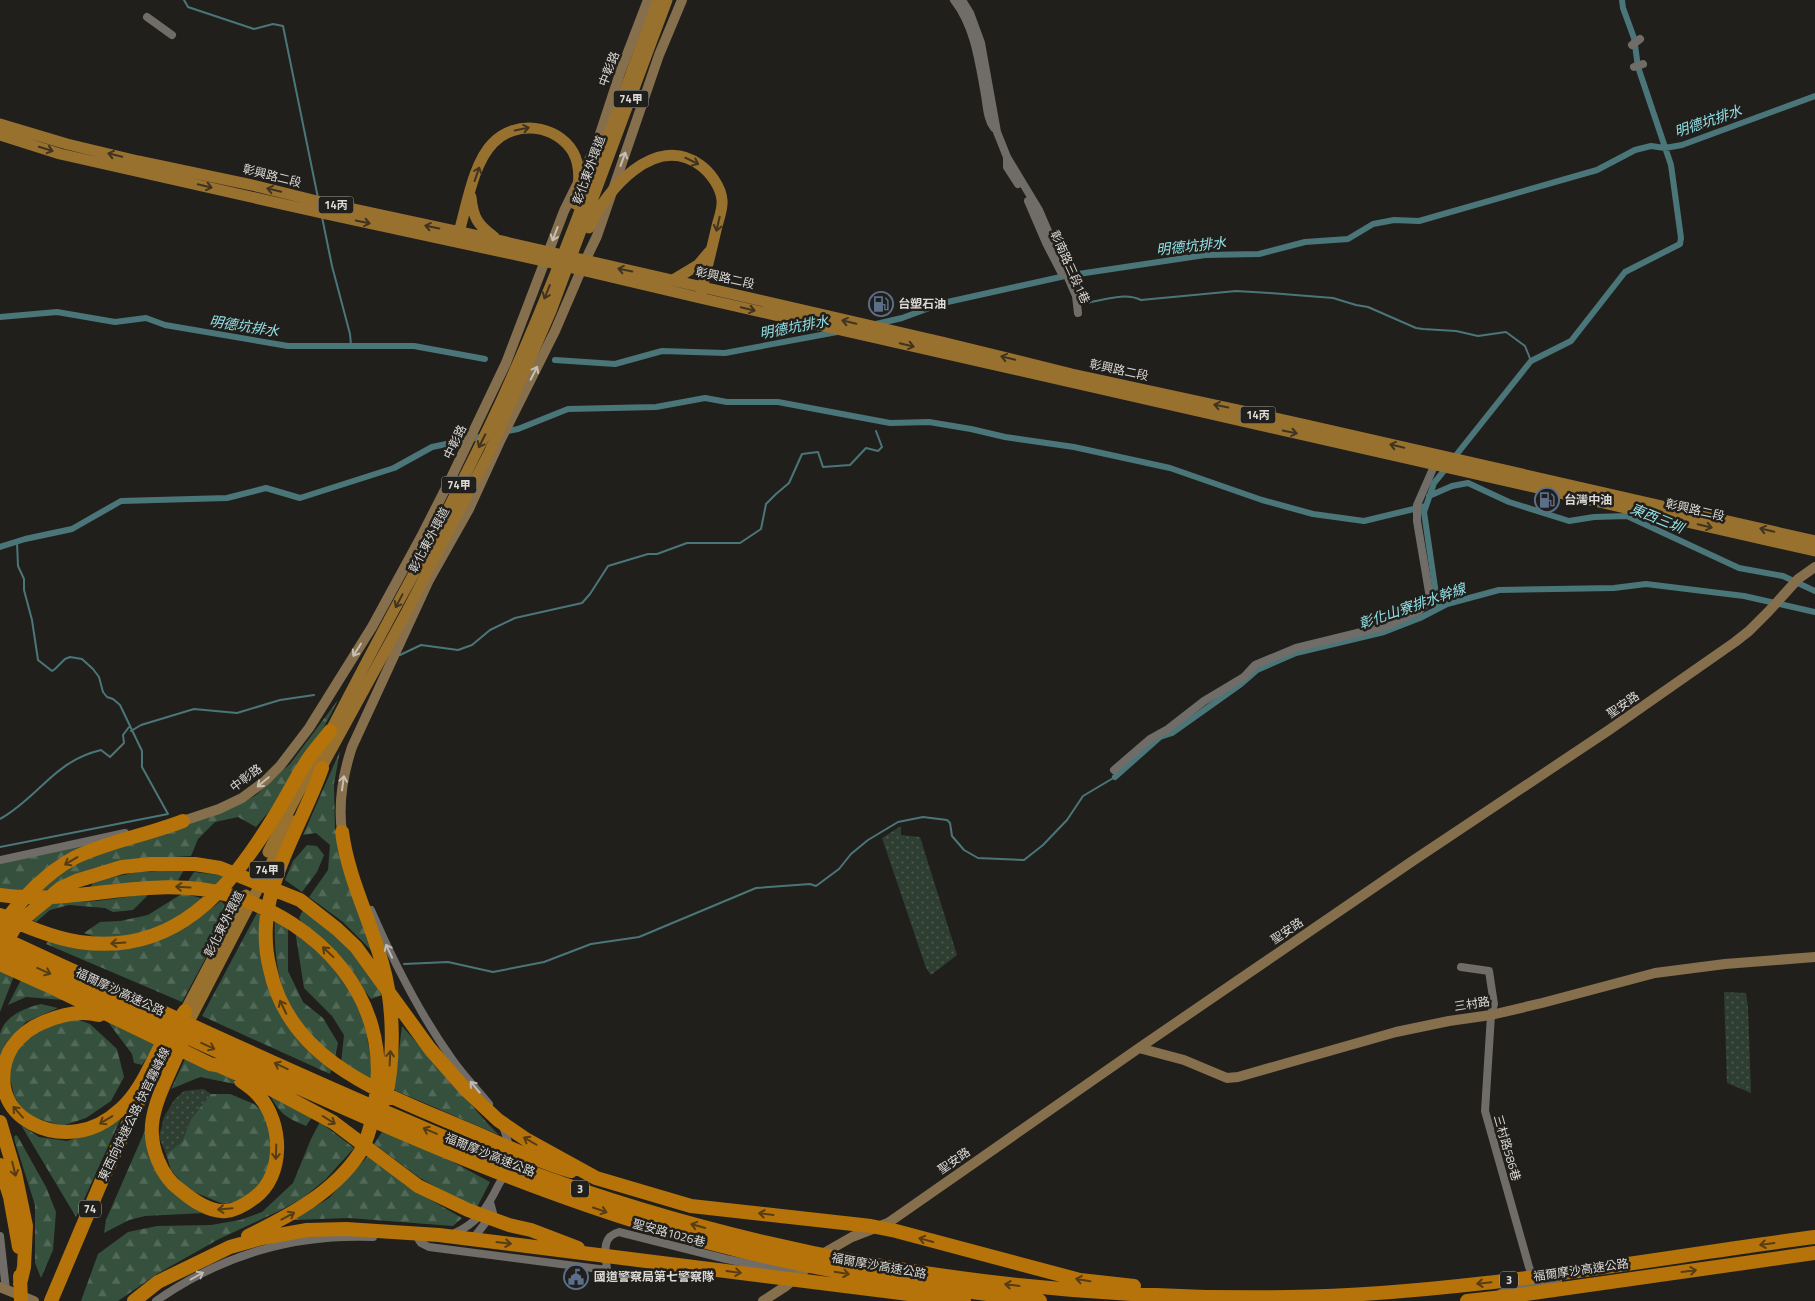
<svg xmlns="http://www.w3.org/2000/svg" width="1815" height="1301" viewBox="0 0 1815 1301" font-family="'Titillium Web','Noto Sans TC',sans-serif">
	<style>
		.grass { fill: url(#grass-dots) }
		.forest { fill: url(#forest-firs) }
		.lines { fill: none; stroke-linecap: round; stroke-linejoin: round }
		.stream { stroke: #4b7679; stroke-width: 2 }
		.canal { stroke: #4b7679; stroke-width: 6 }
		.street { stroke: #706d68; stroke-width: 8 }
		.secondary { stroke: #856f4c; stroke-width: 10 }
		.primary { stroke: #99712f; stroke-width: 11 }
		.highway { stroke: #b57309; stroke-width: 14 }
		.oneway { stroke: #3f3420 }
		.oneway2 { stroke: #c6bfb4 }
		.oneway3 { stroke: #553c15 }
		.oneway4 { stroke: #bcb9b6 }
		.labels { text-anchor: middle; stroke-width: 5; stroke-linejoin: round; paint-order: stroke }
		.shield { fill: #211f1b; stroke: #a4a29f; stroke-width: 1 }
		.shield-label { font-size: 11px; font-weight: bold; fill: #dcdad7 }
		.street-label { font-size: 12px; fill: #dcdad7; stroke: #211f1b }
		.poi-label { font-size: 12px; font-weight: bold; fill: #dcdad7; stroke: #211f1b; text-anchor: start }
		.water-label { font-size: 14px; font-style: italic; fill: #93e2e8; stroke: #211f1b }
	</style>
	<defs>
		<pattern id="grass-dots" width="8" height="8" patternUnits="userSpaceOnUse" patternTransform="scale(1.25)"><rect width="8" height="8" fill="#2e3f32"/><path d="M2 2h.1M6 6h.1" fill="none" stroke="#4c5a4f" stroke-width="1.8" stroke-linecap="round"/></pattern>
		<pattern id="forest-firs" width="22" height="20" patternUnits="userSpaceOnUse" patternTransform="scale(1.25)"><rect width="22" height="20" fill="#35513d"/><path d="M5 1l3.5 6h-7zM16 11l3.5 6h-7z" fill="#526958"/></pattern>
	</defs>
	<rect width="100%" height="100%" fill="#211f1b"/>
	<!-- grass -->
	<path class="grass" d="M901,826V835L920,837L957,955L931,975L926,968L882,838Z
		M1724,992L1746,993L1748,1008L1751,1093L1727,1083Z
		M204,1089L211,1094L191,1119L182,1142L166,1154L159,1137L164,1117L174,1100L184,1091Z"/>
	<!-- forest -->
	<path class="forest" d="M338,700C315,746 289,789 256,827L238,817L215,822L198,839L191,856L127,860L91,869L46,890H41L51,877L102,852L232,808L256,795L290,764Z
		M340,751L334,784L335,833L349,878L378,957L343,922L309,897L328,870L330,845L316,833L303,835Z
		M88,844L25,890L0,891V863Z
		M307,845L317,846L324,855L317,872L302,892L285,880L293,861Z
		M184,870L177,882L89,890L94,881L138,872Z
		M194,872L226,876L216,886L186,884Z
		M183,893L204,899C195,906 186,916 176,921C150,935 112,945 84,933L100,922L120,921L148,915Z
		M149,894L133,910L113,912L105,908L69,905L50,910L36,922L30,919L52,903L97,901Z
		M221,901L231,911L182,1002L46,944L49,940L150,942L188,926Z
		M304,908L342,940L385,994L371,999L333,949L302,923L299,918Z
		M257,913L260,914L266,971L332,1067L330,1074L202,1016Z
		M275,917L288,927V971L303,1002L323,1018L338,1043L335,1057C327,1050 315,1043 308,1035C280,1003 273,958 275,917Z
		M295,930L350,982L363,1011L374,1080L341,1063L344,1035L332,1016L304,988Z
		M0,970L14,976L0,1012Z
		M22,978L76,1001L26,997L8,1005Z
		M41,1004L58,1008L26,1022L5,1044L0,1058C0,1051 0,1041 0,1034C4,1016 25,1008 41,1004Z
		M76,1019L90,1024L117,1049L124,1077L111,1101L86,1118L62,1126L24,1114L14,1095L8,1070L18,1046L44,1028L64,1021Z
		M108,1022L155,1045L142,1065L134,1063L132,1054Z
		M402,1026L489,1125L499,1135L394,1090Z
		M186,1057L228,1076L240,1085L200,1077L171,1089Z
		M268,1092L313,1116L306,1126C284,1117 279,1112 268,1092Z
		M211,1094H230L254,1104L265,1114L272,1137L270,1172L251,1193L239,1201L223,1204L187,1189L171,1170L166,1154L182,1142L191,1119Z
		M121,1118L76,1217L21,1125L39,1137L67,1141L105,1129Z
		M320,1122L354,1148L326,1179L303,1198L279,1211L219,1239L157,1274L118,1301H81L98,1254L128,1232L157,1226L211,1225L240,1220L262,1212L293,1183L311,1139Z
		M147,1126V1147L204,1213L145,1216L129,1220L104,1233L106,1220Z
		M382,1132L438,1154L490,1182L476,1209L420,1178L374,1144Z
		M16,1135L18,1137L46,1187L56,1212L53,1250L41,1278L35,1263V1205L15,1142L14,1137Z
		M369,1155L405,1185L462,1218L453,1226L348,1218L293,1220L329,1198Z"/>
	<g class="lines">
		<!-- stream -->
		<path class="stream" d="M184,0L188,7L254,29L273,24L283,26L318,198
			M322,217L332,266L350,334L351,345
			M1079,300L1086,303C1104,300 1125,292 1141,300L1236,291L1270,293L1333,298L1356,305L1368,307L1416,328L1423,329L1456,331L1478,336L1506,332L1525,346L1531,361
			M400,655L421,645L458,650L472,645L490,630L515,618L582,603L590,594L608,566L648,554H657L687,543H740L761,529L766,504L776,494L789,483L802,454L818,452L823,467L850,465L866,448L878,451L882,447L876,431
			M131,731L141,725L194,709L237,713L280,700L314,695
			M0,819C39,797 54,761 101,750L110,757L124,743L123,735L129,727
			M0,847L168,814L142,767V751L120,705L113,699L107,697L103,692L99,677L93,669L82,659L70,657L65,659L55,669L52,671L38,660L32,620L24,590V579L18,566L17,542
			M404,964L448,962L493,972L544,962L591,944L639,937L756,888L810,884L816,886L839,869L851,854L868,840L898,822L923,817L947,820L950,823L952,836L964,850L978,858L1024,860L1043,845L1067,820L1083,796L1115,777"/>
		<!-- canal -->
		<path class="canal" d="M0,317L57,312L115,322L146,318L165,325L288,346H414L485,359
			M876,324L902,318L943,303L1065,276L1205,255L1259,254L1305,242L1348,239L1373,224L1394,220L1419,221L1597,170L1635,150L1651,146L1665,148L1682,145L1815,96
			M555,360L615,364L662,351L725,353L837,332
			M503,432L518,429L568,409L656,407L705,398L727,402H778L890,423L929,422L971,429L1005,437L1074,447L1170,468L1262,500L1313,514L1364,521L1426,506
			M1453,459L1531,361L1571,341L1625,272L1680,244L1681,238L1671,165L1638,67L1634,38L1623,8L1622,0
			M1429,496L1452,486L1468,483L1509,502L1569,521L1594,517L1627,516L1739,568L1783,576L1815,591
			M0,547L25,539L72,529L121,501L227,498L266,488L300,498L394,468L432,447L485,436
			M1438,608L1424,512L1434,483L1447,467
			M1115,777L1160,737L1172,733L1241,684L1257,670L1296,653L1384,632L1420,618L1447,604L1499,590L1614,588L1646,584L1744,596L1815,612"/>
		<!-- street -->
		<path class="street" d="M954,0C975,27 979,63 985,95C987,106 987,119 994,128
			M962,0L970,13L981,43L997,132L1007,157L1039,210L1076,296L1078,313
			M147,17L172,35
			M1632,45L1640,39
			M1634,67L1643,64
			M1007,157V167L1018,184
			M1028,201L1046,243L1062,274
			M1114,770L1150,739L1168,729L1204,701L1244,677L1255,665L1296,648L1386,626L1419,611L1427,603L1430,598L1417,521V505L1435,464
			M0,860L125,833
			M371,910C394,963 419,1013 452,1059C463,1075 477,1089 489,1104
			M1461,967L1489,971L1494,1004L1491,1015L1485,1111L1529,1267L1536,1284
			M453,1234C478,1223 487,1208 499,1184C502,1179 507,1172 508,1167C512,1154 507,1135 502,1124
			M0,1236L6,1290
			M419,1240L421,1243L429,1247L607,1270C606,1255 600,1237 619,1232L726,1259L801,1274
			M472,1240L493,1213L490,1202
			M1501,1293L1516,1287L1558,1280
			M156,1301C222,1255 292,1234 373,1237"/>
		<!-- secondary -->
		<path class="secondary" d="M183,821L219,809L242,798L265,781L280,766L309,728L372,627L421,537L452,476L506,363L564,211L596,146L620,73L648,0
			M342,832C338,803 343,774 352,747L429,580L469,509L501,439L555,331L585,261L597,236L659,55L682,0
			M1139,1048L1184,1060L1227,1078L1238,1077L1396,1032L1449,1021L1491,1015L1542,1003L1655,973L1725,964L1815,957
			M0,1287L34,1301
			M763,1301L786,1286L824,1253L852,1237L888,1223L1139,1048L1414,860L1609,730L1735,642L1749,631L1769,611L1798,579L1815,567"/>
		<!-- primary -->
		<path class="primary" d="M0,124L67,144L138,161L252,185L325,203L497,240L942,342L1072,374L1307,425L1815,541
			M0,135L60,154L326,214L544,261L700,298L1815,551
			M471,197C473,218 478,225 494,237
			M589,228C605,191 655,132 700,165C710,172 721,187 722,200C723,208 719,218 717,226C712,248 706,271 701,293
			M457,239C466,211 472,164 493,143C515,120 556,124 573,152C582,168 579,188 575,204
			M673,280L698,265L709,252
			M318,774L406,613L489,453L551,311L667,0
			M268,852C311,768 354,684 399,601C435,535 470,468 502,399C561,269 609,134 658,0
			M185,1011L246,895
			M192,1016L293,821"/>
		<!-- highway -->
		<path class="highway" d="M322,768C305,817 269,873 266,924C265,940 266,954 270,969C289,1061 382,1093 459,1126C496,1141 533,1160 571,1171
			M342,832C348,878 370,919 382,963C394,1003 395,1060 385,1100
			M0,895C77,906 155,873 229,895C320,922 390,997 376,1096C373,1115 370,1137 359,1154C333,1193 289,1216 248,1236
			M0,915C25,926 53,938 79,942C175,956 229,890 274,817C285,800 294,781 305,764C312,752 322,742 330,731
			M3,926C17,902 49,871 74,858C108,841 148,835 183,821
			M0,937C132,998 263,1060 397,1117C437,1134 478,1152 519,1168C768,1261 1024,1301 1289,1297C1466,1294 1640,1260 1815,1237
			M0,951C126,1009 252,1068 379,1123C490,1171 601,1215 718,1245C824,1273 932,1287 1040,1301
			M0,953L15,927L29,914L61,888L76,881L122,867L151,864H195L220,868L300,900L337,929L356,947L430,1049L467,1091L498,1120L527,1140L596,1178L691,1206L871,1226L896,1231L1080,1280L1134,1286
			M0,964L47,985L210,1064L220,1066L273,1090L333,1122L418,1186L468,1210L509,1225L531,1230L578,1248
			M99,1015C80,1010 62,1014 44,1022C31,1027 20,1036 12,1047C4,1060 2,1073 4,1087C10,1120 47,1136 78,1131C94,1129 109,1120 121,1109C145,1087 153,1055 171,1029C175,1023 181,1018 185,1011
			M182,1043C173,1067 154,1099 152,1125C150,1147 161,1176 179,1189C191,1199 209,1213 226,1211C236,1210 246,1204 254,1198C285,1176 283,1123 259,1096C254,1090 247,1085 241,1081
			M0,1122L15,1173L26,1226L24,1267L20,1284
			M0,1165L10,1197L19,1247
			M20,1276L21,1301
			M51,1301L102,1180L143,1092
			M134,1301L158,1282L230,1247L262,1238L307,1230L346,1229L439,1235L964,1301
			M1467,1301L1512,1296L1815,1253"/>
	</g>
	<!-- one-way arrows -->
	<defs><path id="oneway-shaft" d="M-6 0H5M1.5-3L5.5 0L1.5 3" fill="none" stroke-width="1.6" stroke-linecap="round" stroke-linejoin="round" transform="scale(1.25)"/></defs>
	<g class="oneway">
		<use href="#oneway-shaft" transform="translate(522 129) rotate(-12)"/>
		<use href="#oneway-shaft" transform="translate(46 149) rotate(17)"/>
		<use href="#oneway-shaft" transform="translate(115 155) rotate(-167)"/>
		<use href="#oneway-shaft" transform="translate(692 161) rotate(26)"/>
		<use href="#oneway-shaft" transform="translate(477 174) rotate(-71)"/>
		<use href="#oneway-shaft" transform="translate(205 186) rotate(13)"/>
		<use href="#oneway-shaft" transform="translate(274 190) rotate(-166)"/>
		<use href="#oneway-shaft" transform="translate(363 222) rotate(12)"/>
		<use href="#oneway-shaft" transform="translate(718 224) rotate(103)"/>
		<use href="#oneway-shaft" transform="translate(432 227) rotate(-168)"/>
		<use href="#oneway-shaft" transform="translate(625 270) rotate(-168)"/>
		<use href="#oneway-shaft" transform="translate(547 292) rotate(112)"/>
		<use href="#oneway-shaft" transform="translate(748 309) rotate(13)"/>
		<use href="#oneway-shaft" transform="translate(849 322) rotate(-167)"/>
		<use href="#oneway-shaft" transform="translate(907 345) rotate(13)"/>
		<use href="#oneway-shaft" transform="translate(1008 358) rotate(-166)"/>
		<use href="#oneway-shaft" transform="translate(1221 406) rotate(-168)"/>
		<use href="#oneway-shaft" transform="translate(1290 432) rotate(12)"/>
		<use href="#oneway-shaft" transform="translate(482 441) rotate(117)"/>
		<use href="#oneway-shaft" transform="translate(1397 446) rotate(-167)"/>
		<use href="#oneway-shaft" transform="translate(1705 526) rotate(13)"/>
		<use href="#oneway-shaft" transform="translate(1767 530) rotate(-167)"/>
		<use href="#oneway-shaft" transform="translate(399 601) rotate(118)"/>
	</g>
	<g class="oneway2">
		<use href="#oneway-shaft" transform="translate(623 159) rotate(-70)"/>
		<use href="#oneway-shaft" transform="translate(555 234) rotate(111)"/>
		<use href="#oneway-shaft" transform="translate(534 373) rotate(-63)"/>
		<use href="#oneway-shaft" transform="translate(357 650) rotate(122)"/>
		<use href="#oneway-shaft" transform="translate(263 782) rotate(140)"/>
		<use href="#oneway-shaft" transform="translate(343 783) rotate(-82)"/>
	</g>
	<g class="oneway3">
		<use href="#oneway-shaft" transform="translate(71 861) rotate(149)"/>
		<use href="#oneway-shaft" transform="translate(183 887) rotate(-177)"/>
		<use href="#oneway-shaft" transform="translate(118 943) rotate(176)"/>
		<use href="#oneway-shaft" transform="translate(328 952) rotate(-137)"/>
		<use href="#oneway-shaft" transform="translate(44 971) rotate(24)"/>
		<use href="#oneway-shaft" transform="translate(283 1007) rotate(-116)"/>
		<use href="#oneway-shaft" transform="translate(208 1046) rotate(25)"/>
		<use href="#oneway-shaft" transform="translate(390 1058) rotate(-87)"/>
		<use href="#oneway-shaft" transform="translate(281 1066) rotate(-155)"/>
		<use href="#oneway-shaft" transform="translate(18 1112) rotate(-132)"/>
		<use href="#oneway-shaft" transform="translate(106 1120) rotate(149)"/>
		<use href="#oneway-shaft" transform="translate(329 1120) rotate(32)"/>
		<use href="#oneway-shaft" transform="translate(430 1131) rotate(-157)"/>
		<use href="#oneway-shaft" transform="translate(530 1141) rotate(-150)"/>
		<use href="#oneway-shaft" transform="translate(276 1152) rotate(92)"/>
		<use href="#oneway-shaft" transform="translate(14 1169) rotate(76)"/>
		<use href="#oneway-shaft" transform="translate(225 1209) rotate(175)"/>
		<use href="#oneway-shaft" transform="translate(600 1210) rotate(19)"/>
		<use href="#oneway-shaft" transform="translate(766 1214) rotate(-173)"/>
		<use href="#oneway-shaft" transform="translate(288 1216) rotate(-28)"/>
		<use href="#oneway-shaft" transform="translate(698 1226) rotate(-164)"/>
		<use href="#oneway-shaft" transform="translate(926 1240) rotate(-165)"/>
		<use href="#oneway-shaft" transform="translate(504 1243) rotate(7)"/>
		<use href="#oneway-shaft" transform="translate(1767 1244) rotate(172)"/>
		<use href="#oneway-shaft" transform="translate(1689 1271) rotate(-7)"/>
		<use href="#oneway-shaft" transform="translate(734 1272) rotate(8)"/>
		<use href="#oneway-shaft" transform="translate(842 1273) rotate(10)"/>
		<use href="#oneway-shaft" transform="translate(1083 1280) rotate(-170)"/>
		<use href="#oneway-shaft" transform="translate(1484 1283) rotate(174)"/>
		<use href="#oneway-shaft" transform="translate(1012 1285) rotate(-173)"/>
	</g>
	<g class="oneway4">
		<use href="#oneway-shaft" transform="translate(389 951) rotate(-115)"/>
		<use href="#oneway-shaft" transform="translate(475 1087) rotate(-130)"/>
		<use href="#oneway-shaft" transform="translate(197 1276) rotate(-29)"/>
	</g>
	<!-- icons -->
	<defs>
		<symbol id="fuel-ring" viewBox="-11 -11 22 22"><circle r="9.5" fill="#211f1b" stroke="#5c6f8a" stroke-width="1.5"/><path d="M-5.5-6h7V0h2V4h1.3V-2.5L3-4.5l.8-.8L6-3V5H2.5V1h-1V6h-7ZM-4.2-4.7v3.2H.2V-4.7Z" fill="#5c6f8a"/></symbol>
		<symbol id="civic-ring" viewBox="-11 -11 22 22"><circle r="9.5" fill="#211f1b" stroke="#5c6f8a" stroke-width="1.5"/><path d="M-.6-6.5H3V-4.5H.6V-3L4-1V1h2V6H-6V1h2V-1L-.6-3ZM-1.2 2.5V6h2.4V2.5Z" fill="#5c6f8a"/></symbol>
	</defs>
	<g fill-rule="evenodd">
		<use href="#fuel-ring" x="867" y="290" width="28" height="28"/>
		<use href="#fuel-ring" x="1533" y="486" width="28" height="28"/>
		<use href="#civic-ring" x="562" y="1263" width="28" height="28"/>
	</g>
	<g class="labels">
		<!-- shield labels -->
		<g class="shield">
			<rect x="613.5" y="90.5" width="35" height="17" rx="4"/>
			<rect x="318.5" y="196.5" width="35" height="17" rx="4"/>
			<rect x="1240.5" y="406.5" width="35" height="17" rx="4"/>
			<rect x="441.5" y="476.5" width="35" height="17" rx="4"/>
			<rect x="249.5" y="861.5" width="35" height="17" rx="4"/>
			<rect x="571" y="1180.5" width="18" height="17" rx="4"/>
			<rect x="79" y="1200.5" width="22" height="17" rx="4"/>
			<rect x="1500" y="1271.5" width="18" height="17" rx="4"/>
		</g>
		<g class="shield-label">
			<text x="631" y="103">74甲</text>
			<text x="336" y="209">14丙</text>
			<text x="1258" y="419">14丙</text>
			<text x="459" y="489">74甲</text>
			<text x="267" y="874">74甲</text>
			<text x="580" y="1193">3</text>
			<text x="90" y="1213">74</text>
			<text x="1509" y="1284">3</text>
		</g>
		<!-- street labels -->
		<g class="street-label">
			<text transform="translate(609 69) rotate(-69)" y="4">中彰路</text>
			<text transform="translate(589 170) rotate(-70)" y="4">彰化東外環道</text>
			<text transform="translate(272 176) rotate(14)" y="4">彰興路二段</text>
			<text transform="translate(1070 267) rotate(66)" y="4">彰南路三段1巷</text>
			<text transform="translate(725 278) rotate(13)" y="4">彰興路二段</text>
			<text transform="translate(1119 370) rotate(12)" y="4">彰興路二段</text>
			<text transform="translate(455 442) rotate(-64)" y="4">中彰路</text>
			<text transform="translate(1695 510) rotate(13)" y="4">彰興路二段</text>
			<text transform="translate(429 540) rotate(-62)" y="4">彰化東外環道</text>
			<text transform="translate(1623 705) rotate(-35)" y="4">聖安路</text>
			<text transform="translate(246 778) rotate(-37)" y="4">中彰路</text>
			<text transform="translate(224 924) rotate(-63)" y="4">彰化東外環道</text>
			<text transform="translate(1287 931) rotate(-34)" y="4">聖安路</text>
			<text transform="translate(120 992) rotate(25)" y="4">福爾摩沙高速公路</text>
			<text transform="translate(1472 1004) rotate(-9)" y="4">三村路</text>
			<text transform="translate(134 1114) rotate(-64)" y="4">東西向快速公路 快官霧峰線</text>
			<text transform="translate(1507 1148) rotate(74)" y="4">三村路586巷</text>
			<text transform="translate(490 1155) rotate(22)" y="4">福爾摩沙高速公路</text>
			<text transform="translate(954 1161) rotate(-35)" y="4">聖安路</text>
			<text transform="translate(669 1233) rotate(15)" y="4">聖安路1026巷</text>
			<text transform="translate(879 1266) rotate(10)" y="4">福爾摩沙高速公路</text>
			<text transform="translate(1581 1270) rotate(-8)" y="4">福爾摩沙高速公路</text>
		</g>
		<!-- poi labels -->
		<g class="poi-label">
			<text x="898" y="308">台塑石油</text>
			<text x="1564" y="504">台灣中油</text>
			<text x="594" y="1281">國道警察局第七警察隊</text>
		</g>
		<!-- water labels -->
		<g class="water-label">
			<text transform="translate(1708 121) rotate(-19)" y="5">明德坑排水</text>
			<text transform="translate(1191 246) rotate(-6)" y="5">明德坑排水</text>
			<text transform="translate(244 326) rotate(9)" y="5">明德坑排水</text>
			<text transform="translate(794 327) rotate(-11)" y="5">明德坑排水</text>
			<text transform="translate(1657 518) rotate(22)" y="5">東西三圳</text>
			<text transform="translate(1412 606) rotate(-19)" y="5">彰化山寮排水幹線</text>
		</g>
	</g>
</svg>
